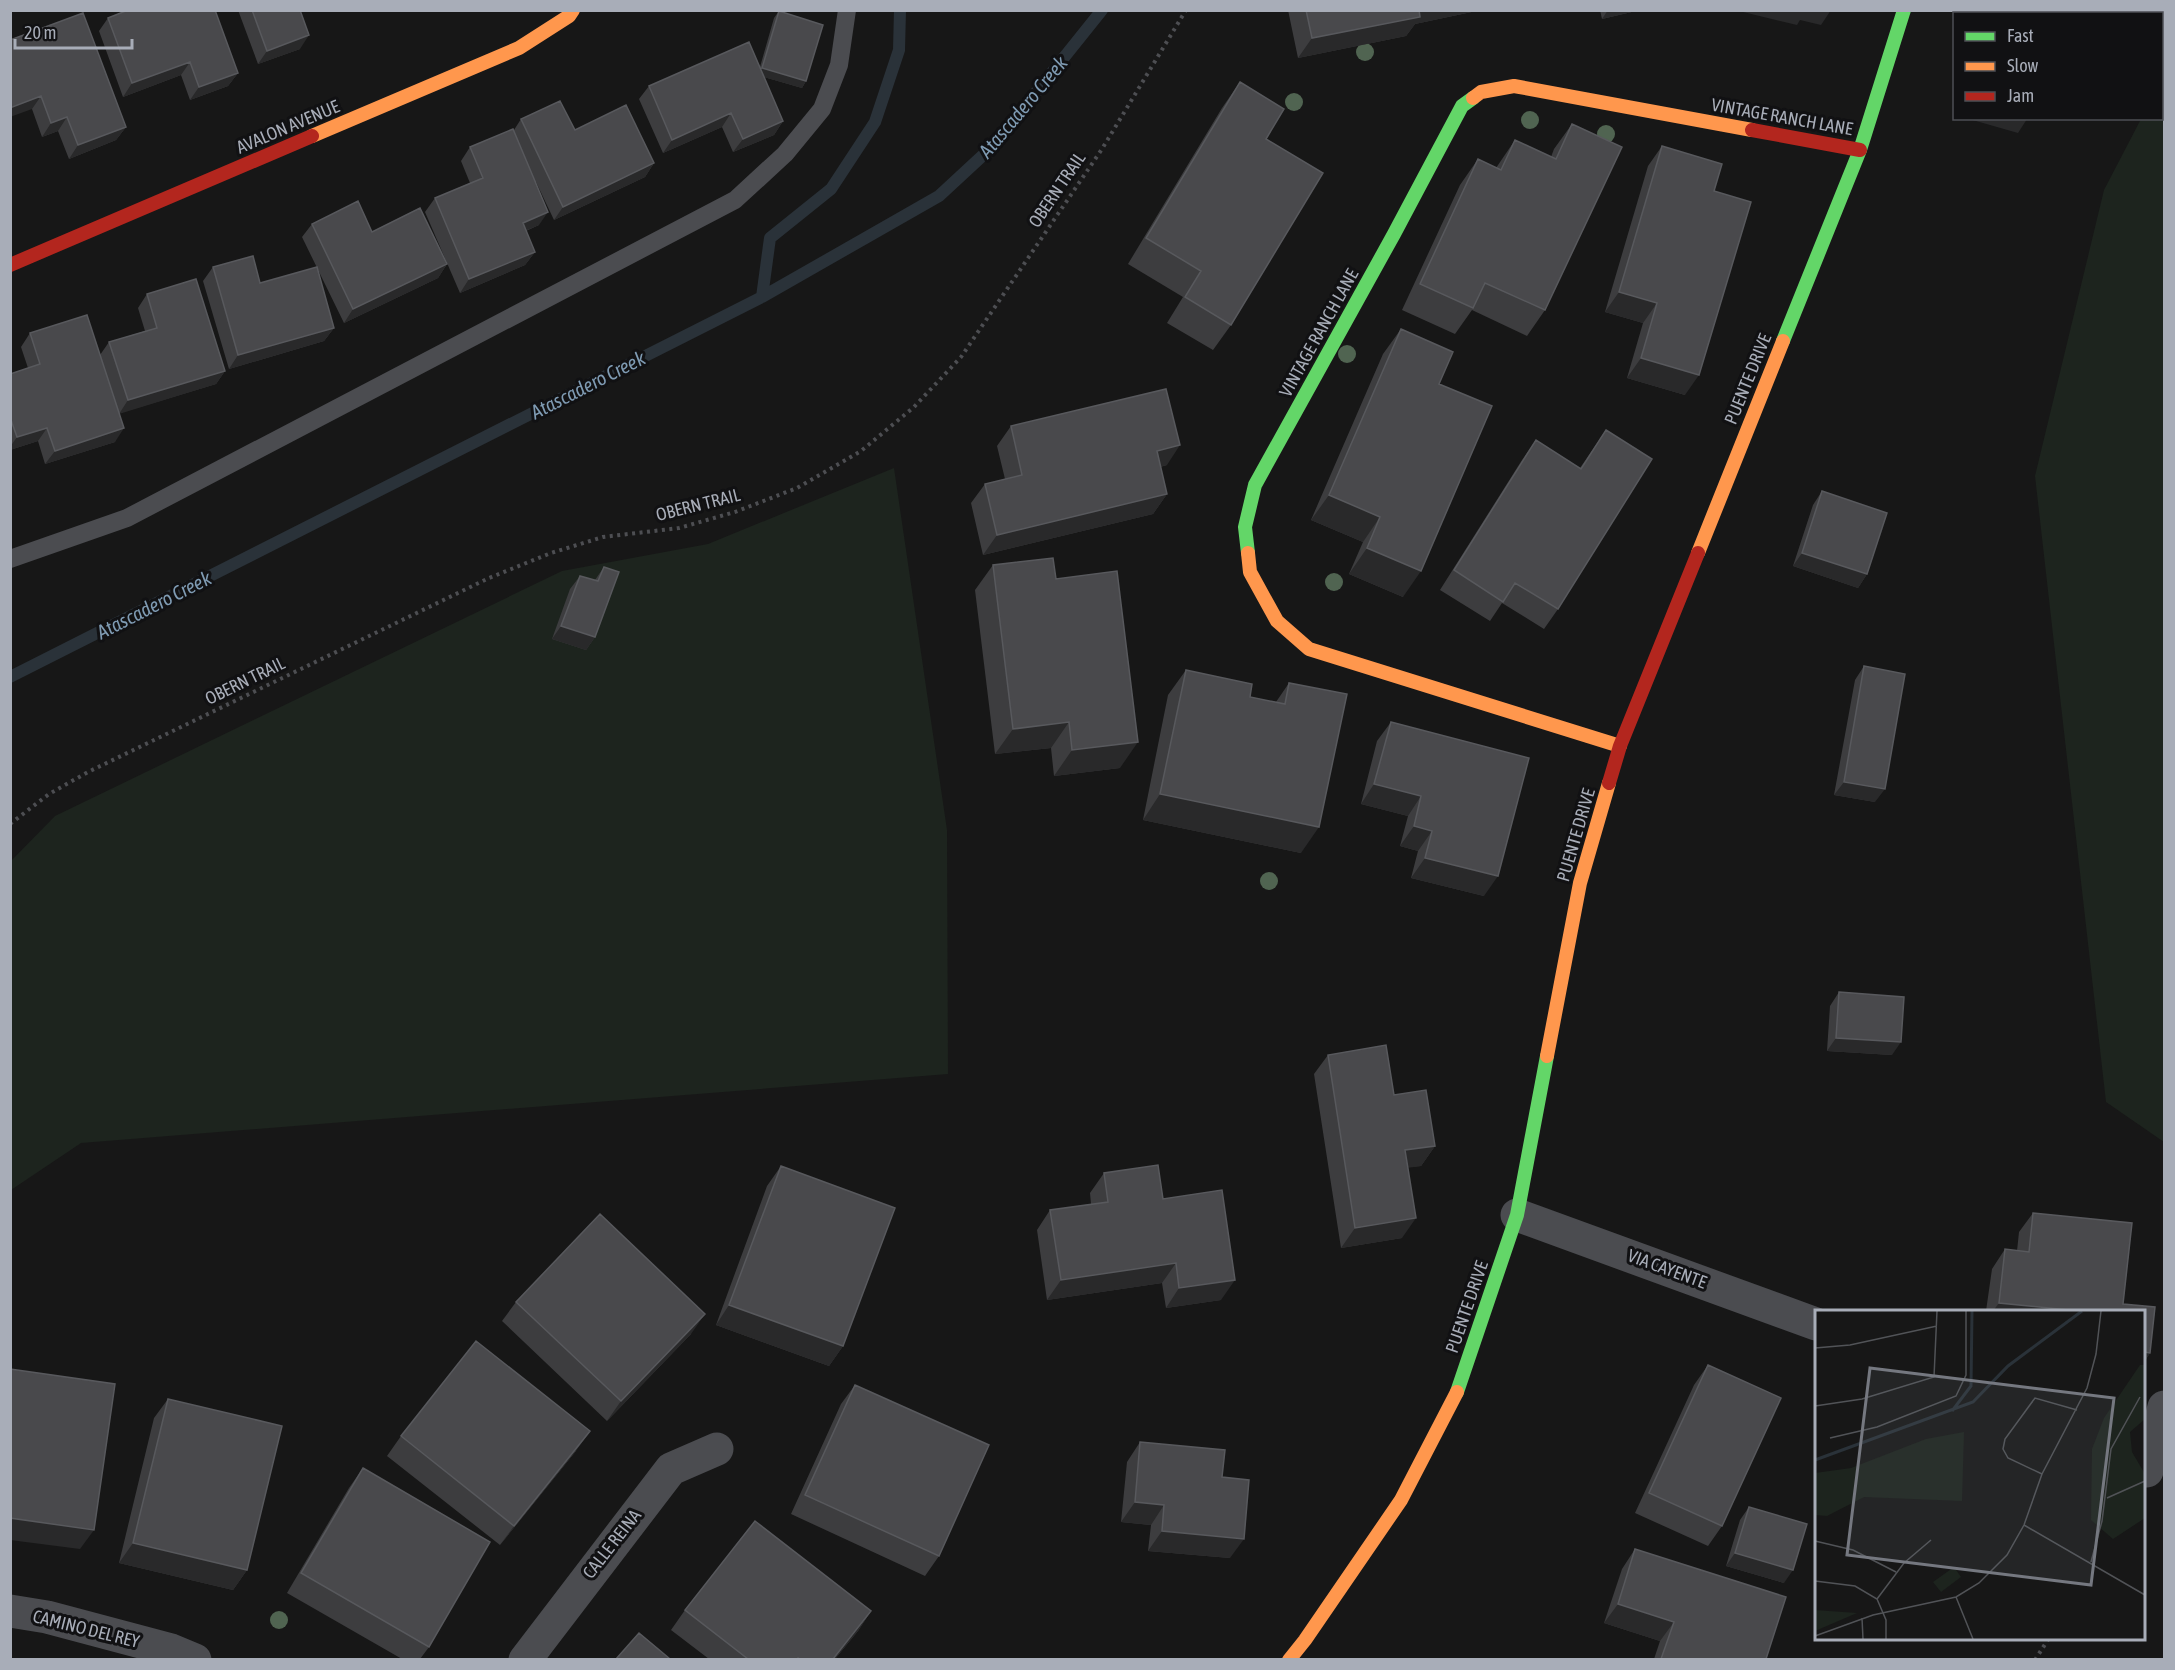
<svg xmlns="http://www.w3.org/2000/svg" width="2175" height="1670" viewBox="0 0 2175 1670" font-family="'Asap Condensed',sans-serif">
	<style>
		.green { fill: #1d241e }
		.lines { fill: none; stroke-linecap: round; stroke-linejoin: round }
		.stream { stroke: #2a3239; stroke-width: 12 }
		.path { stroke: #4d4e52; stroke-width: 4; stroke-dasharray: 3 4.5; stroke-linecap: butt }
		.lane { stroke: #4b4c50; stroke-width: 18 }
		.street { stroke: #4b4c50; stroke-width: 33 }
		.fast { stroke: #63d668; stroke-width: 14 }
		.slow { stroke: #ff974d; stroke-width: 14 }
		.jam { stroke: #b3261e; stroke-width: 14 }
		.tree { fill: #506451 }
		.wall { fill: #3d3d3f }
		.shaded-wall { fill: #29292a }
		.building { fill: #49494c; stroke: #58595d; stroke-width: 1.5 }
		.labels { text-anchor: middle; stroke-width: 6; stroke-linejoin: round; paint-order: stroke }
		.street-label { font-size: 18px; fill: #a8adb8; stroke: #111113 }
		.water-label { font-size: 20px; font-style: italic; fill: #7f9bb3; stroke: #111113 }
		.inset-river { fill: none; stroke: #2a3239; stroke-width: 3 }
		.inset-road { fill: none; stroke: #515357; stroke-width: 1.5 }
		.view { fill: #757880; fill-opacity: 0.15; stroke: #757880; stroke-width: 3 }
		.inset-edge { fill: none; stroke: #a8adb8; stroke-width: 3 }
	</style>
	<rect width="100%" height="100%" fill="#171717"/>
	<!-- green -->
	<path class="green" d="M2164,73V1142L2106,1102L2035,476L2104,190L2141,119L2162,118V79Z
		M894,468L947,830L948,1074L81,1143L11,1190V861L55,816L562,571L708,544Z"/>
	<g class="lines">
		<!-- stream -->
		<path class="stream" d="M762,297L770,238L831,189L875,122L899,50L900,10
			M10,677L762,297L939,196L993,146L1102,10"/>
		<!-- path -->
		<path class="path" d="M10,824L49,794L88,772L489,578L551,553L603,537L679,528L735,512L797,488L861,451L914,407L961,357L1102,149L1186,10
			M2035,1660L2049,1638"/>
		<!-- lane -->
		<path class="lane" d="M10,559L127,518L735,200L785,154L822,109L839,65L847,10"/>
		<!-- street -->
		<path class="street" d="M1517,1215L1816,1324
			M2147,1471L2164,1407
			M10,1611L47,1617L171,1650L195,1660
			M525,1660L671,1469L717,1449"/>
		<!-- fast -->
		<path class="fast" d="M1783,341L1860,150L1904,10
			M1248,553L1245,527L1255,485L1394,234L1462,106L1473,98
			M1457,1392L1517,1215L1547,1056"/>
		<!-- slow -->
		<path class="slow" d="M1473,98L1481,92L1514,86L1752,130
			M312,136L519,48L569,16L573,10
			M1248,553L1250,572L1277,621L1309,649L1620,746
			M1698,553L1783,341
			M1547,1056L1580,883L1609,783
			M1289,1660L1305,1640L1401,1500L1457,1392"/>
		<!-- jam -->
		<path class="jam" d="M1752,130L1860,150
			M10,265L312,136
			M1609,783L1620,746L1698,553"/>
	</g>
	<!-- trees -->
	<g class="tree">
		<circle cx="1365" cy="52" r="9"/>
		<circle cx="1294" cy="102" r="9"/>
		<circle cx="1530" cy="120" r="9"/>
		<circle cx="1606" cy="134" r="9"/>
		<circle cx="1347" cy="354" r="9"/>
		<circle cx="1334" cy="582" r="9"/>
		<circle cx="1269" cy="881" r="9"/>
		<circle cx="279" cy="1620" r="9"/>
	</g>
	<!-- wall -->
	<path class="wall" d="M238,10H302L300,11V49L258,64Z
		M1288,10H1481L1415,24L1406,36L1298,58Z
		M1600,10H1640L1602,19Z
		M779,11L806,81L802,88L764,77L783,121L774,135L733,152L722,127L663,153L639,99L649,86L760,67L774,18Z
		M108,18L238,73L228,86L190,100L181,75L123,97L99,31Z
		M10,40L126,127L116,140L69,159L58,131L42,137L32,109Z
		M1240,82L1231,325L1213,350L1167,323L1183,297L1128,264L1222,108Z
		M521,119L575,130L654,163L645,177L554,220L536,182L539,225L526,231L535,252L525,265L460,293L425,212L435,198L470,183L461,161L470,147L514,130Z
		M1572,124L1545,310L1527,336L1472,310L1455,334L1402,310L1460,185L1478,159L1496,168L1515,140L1551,157L1554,149Z
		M1662,146L1714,191L1685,395L1627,378L1643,323L1605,312L1648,166Z
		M312,224L372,232L447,264L438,278L344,323L302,237Z
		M213,267L260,283L334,328L324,341L229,369L203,281Z
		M147,294L225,371L216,384L120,413L115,442L45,464L38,441L10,450V374L28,368L21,347L30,333L100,355L109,342L145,331L138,308Z
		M1401,329L1439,384L1403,597L1349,574L1363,542L1311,520L1383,354Z
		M1011,426L1167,465L1160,467L1167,494L1153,514L983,555L971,503L985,484L1005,479L997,446Z
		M1606,430L1558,609L1544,629L1502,603L1490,621L1440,590L1522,460L1536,440L1580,468Z
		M1822,491L1867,574L1858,588L1793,566L1813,505Z
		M993,565L1056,579L1120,768L1054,776L1051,748L995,754L975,590Z
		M604,567L595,637L586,650L552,639L570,589L580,576L595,580Z
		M1864,666L1875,802L1834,795L1855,680Z
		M1186,670L1250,697L1276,702L1289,683L1301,853L1143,820L1168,695Z
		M1391,722L1484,896L1411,878L1418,851L1400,846L1408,816L1361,804L1377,741Z
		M1839,992L1892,1055L1827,1051L1830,1006Z
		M1328,1055L1394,1095L1435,1146L1421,1166L1408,1167L1402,1238L1341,1248L1314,1074Z
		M781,1166L843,1346L829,1366L716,1325L767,1186Z
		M1104,1173L1163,1199L1221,1300L1166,1308L1162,1283L1047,1300L1037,1230L1050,1210L1091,1204L1090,1193Z
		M2033,1213L2132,1223L2123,1304L2155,1307L2150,1353L2144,1362V1311H1986L1992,1269L2005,1249L2017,1251L2019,1232Z
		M516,1302L691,1334L607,1421L502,1321Z
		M1708,1365L1722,1526L1708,1546L1635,1513L1694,1385Z
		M855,1385L939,1556L925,1576L791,1514L841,1404Z
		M168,1399L247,1570L233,1590L119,1563L154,1418Z
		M401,1436L576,1451L500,1545L387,1456Z
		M1140,1442L1222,1477L1230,1558L1148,1551L1151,1525L1121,1522L1127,1462Z
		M363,1468L429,1647L420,1659H402L287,1593L349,1488Z
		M1749,1507L1784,1583L1726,1566L1740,1520Z
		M1635,1549L1766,1659H1654L1660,1641L1604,1623L1622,1569Z
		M685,1610L871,1611L858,1631L835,1659H709L671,1630Z"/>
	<!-- shaded-wall -->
	<path class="shaded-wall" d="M1415,10H1481L1415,24L1406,36L1298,58L1312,38Z
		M1608,10H1640L1602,19Z
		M1735,10H1831L1821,25L1800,20L1797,25Z
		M309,35L300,49L258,64L267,51Z
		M190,62L181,75L123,97L132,83Z
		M762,68L806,81L802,88L757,75Z
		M238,73L228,86L190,100L199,87Z
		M41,96L32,109L10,117V108Z
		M731,113L722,127L663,153L672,140Z
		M67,117L58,131L42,137L51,123Z
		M1970,118H2024L2027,119L2018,133L1969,119Z
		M783,121L774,135L733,152L743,139Z
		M126,127L116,140L69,159L78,145Z
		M654,163L645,177L554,220L563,207Z
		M548,212L539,225L513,236L523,223Z
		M535,252L525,265L460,293L469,279Z
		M447,264L438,278L344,323L353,309Z
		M1619,292L1657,303L1643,323L1605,312Z
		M334,328L324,341L229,369L238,355Z
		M1641,358L1699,375L1685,395L1627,378Z
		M225,371L216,384L119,414L128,400Z
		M47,428L38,441L10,450V447L17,437Z
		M124,428L115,442L45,464L55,451Z
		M1180,445L1167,465L1143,471L1157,451Z
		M1167,494L1153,514L983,555L997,535Z
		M1329,495L1380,517L1363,542L1311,520Z
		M1367,548L1421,571L1403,597L1349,574Z
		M1802,553L1867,574L1858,588L1793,566Z
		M561,626L595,637L586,650L552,639Z
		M1069,722L1051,748L995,754L1013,729Z
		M1138,742L1120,768L1054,776L1072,750Z
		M1844,782L1885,789L1875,802L1834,795Z
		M1374,784L1421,796L1408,816L1361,804Z
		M1160,794L1319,827L1301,853L1143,820Z
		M1414,826L1432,831L1418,851L1400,846Z
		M1425,858L1498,876L1484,896L1411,878Z
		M1836,1038L1901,1042L1892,1055L1827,1051Z
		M1435,1146L1421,1166L1392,1170L1405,1150Z
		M1416,1218L1402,1238L1341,1248L1355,1228Z
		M1176,1263L1162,1283L1047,1300L1061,1280Z
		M1235,1280L1221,1300L1166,1308L1179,1288Z
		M1999,1303L2078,1311H1993Z
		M729,1305L843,1346L829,1366L716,1325Z
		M705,1314L691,1334L607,1421L621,1401Z
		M2144,1352L2150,1353L2144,1362Z
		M590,1431L576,1451L500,1545L514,1526Z
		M1135,1502L1164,1505L1151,1525L1121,1522Z
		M10,1518L94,1530L80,1549L10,1540Z
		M1162,1531L1244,1539L1230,1558L1148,1551Z
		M133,1543L247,1570L233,1590L119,1563Z
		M1735,1553L1793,1570L1784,1583L1726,1566Z
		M1618,1604L1674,1622L1660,1641L1604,1623Z
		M871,1611L858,1631L835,1659H833Z"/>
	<!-- building -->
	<path class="building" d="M128,10H215L238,73L199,87L190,62L132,83L108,18Z
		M252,10H300L309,35L267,51Z
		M1306,10H1419L1420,17L1312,38Z
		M779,11L823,25L806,81L762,68Z
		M83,13L126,127L78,145L67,117L51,123L41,96L10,108V40Z
		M749,42L783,121L743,139L731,113L672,140L649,86Z
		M1240,82L1284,109L1266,139L1323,173L1231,325L1185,297L1201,271L1146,238Z
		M560,101L575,130L626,105L654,163L563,207L521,119Z
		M1572,124L1622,147L1545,310L1485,283L1473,308L1420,284L1478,159L1501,170L1515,140L1556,159Z
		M513,129L548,212L523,223L535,252L469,279L435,198L483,178L470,147Z
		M1662,146L1722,164L1714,191L1751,202L1699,375L1641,358L1657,303L1619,292Z
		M358,201L372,232L420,208L447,264L353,309L312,224Z
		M253,256L260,283L317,267L334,328L238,355L213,267Z
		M196,279L225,371L128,400L109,342L157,328L147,294Z
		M87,315L124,428L55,451L47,428L17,437L10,417V374L40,364L30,333Z
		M1401,329L1453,352L1439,384L1492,406L1421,571L1367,548L1380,517L1329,495Z
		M1166,389L1180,445L1157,451L1167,494L997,535L985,484L1022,475L1011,426Z
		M1606,430L1652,459L1558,609L1515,583L1503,602L1454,570L1536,440L1581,469Z
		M1822,491L1887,513L1867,574L1802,553Z
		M1053,558L1056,579L1117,571L1138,742L1072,750L1069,722L1013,729L993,565Z
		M604,567L619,572L595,637L561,626L580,576L598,581Z
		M1864,666L1905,674L1885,789L1844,782Z
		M1186,670L1252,684L1250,697L1285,704L1289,683L1347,694L1319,827L1160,794Z
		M1391,722L1529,758L1498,876L1425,858L1432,831L1414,826L1421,796L1374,784Z
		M1839,992L1904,997L1901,1042L1836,1038Z
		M1386,1045L1394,1095L1426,1090L1435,1146L1405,1150L1416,1218L1355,1228L1328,1055Z
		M1158,1165L1163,1199L1222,1190L1235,1280L1179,1288L1176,1263L1061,1280L1050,1210L1108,1202L1104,1173Z
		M781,1166L895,1208L843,1346L729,1305Z
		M2033,1213L2132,1223L2123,1304L2155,1307L2150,1353L2144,1352V1311H2078L1999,1303L2005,1249L2029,1252Z
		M600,1214L705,1314L621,1401L516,1302Z
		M476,1341L590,1431L514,1526L401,1436Z
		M1708,1365L1781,1398L1722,1526L1649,1493Z
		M10,1369L115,1384L94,1530L10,1518Z
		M855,1385L989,1445L939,1556L805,1495Z
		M168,1399L282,1426L247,1570L133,1543Z
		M1140,1442L1225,1450L1222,1477L1249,1480L1244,1539L1162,1531L1164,1505L1135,1502Z
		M363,1468L490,1542L429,1647L301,1573Z
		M1749,1507L1807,1524L1793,1570L1735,1553Z
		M755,1521L871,1611L833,1659H800L798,1658L797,1659H748L685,1610Z
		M1635,1549L1786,1597L1766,1659H1661L1674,1622L1618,1604Z
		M639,1633L670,1659H616Z"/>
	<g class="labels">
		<!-- street labels -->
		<g class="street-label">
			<text transform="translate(1782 117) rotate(10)" y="6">VINTAGE RANCH LANE</text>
			<text transform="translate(288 127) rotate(-23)" y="6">AVALON AVENUE</text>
			<text transform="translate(1057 190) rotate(-56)" y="6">OBERN TRAIL</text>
			<text transform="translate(1319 333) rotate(-61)" y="6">VINTAGE RANCH LANE</text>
			<text transform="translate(1748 379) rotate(-68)" y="6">PUENTE DRIVE</text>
			<text transform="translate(698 505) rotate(-14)" y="6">OBERN TRAIL</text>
			<text transform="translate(245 681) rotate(-26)" y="6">OBERN TRAIL</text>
			<text transform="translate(1576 835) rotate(-74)" y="6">PUENTE DRIVE</text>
			<text transform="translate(1667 1269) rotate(20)" y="6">VIA CAYENTE</text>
			<text transform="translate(1467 1307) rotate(-71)" y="6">PUENTE DRIVE</text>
			<text transform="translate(612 1544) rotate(-52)" y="6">CALLE REINA</text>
			<text transform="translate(86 1629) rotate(14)" y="6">CAMINO DEL REY</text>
		</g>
		<!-- water labels -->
		<g class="water-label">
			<text transform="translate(1023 107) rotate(-50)" y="7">Atascadero Creek</text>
			<text transform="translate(588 385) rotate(-27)" y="7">Atascadero Creek</text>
			<text transform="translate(154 605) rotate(-27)" y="7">Atascadero Creek</text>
		</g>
	</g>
	<!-- overview -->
	<g transform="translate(1815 1310)">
		<rect width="330" height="330" fill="#171717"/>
		<path d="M325,55H330V109L315,122L317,142L330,164V208L298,229L276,210L277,139L289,108ZM149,122L147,191L49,187L12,206L0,205V163L36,158L111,129ZM139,257L146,267L126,282L118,272ZM0,300L42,303L0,321Z" fill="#1d241e"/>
		<path class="inset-river" d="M137,101L156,76L157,1M0,150L158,92L193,56L267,1"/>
		<path class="inset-road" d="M0,38L35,35L122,16M0,96L47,89L119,67L122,1M15,128L62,117L141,86L151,65V1M227,164L193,148L188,139L190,129L220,88L262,100M292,188L330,171M209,215L330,285M0,231L38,240L81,262M276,252L287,211L296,139L325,87M0,271L40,276L62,289L71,310V329M141,287L158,329M62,289L89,253L116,230M47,308L48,329M0,326L58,305L141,287L164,273L192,245L209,215L227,164L272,78L281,44L286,1"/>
		<path class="view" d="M55,58L299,88L276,275L32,245Z"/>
		<rect width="330" height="330" class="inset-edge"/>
	</g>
	<!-- border -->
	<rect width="2175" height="1670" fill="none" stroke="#a8adb8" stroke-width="24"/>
	<!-- legend -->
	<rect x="1953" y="12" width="210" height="108" fill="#111113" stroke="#4d4f55" stroke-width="1.5"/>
	<rect x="1965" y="32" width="30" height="9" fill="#63d668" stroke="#4d4f55" stroke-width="1.5"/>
	<text x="2007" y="42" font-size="18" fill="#a8adb8">Fast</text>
	<rect x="1965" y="62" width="30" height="9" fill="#ff974d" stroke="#4d4f55" stroke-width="1.5"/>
	<text x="2007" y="72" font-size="18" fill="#a8adb8">Slow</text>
	<rect x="1965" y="92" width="30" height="9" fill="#b3261e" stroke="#4d4f55" stroke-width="1.5"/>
	<text x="2007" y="102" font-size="18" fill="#a8adb8">Jam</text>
	<!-- scale -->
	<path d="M15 39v9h117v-9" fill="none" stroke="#a8adb8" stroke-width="3"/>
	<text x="24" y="39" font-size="18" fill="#a8adb8" stroke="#111113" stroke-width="4.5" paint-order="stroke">20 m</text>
</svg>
